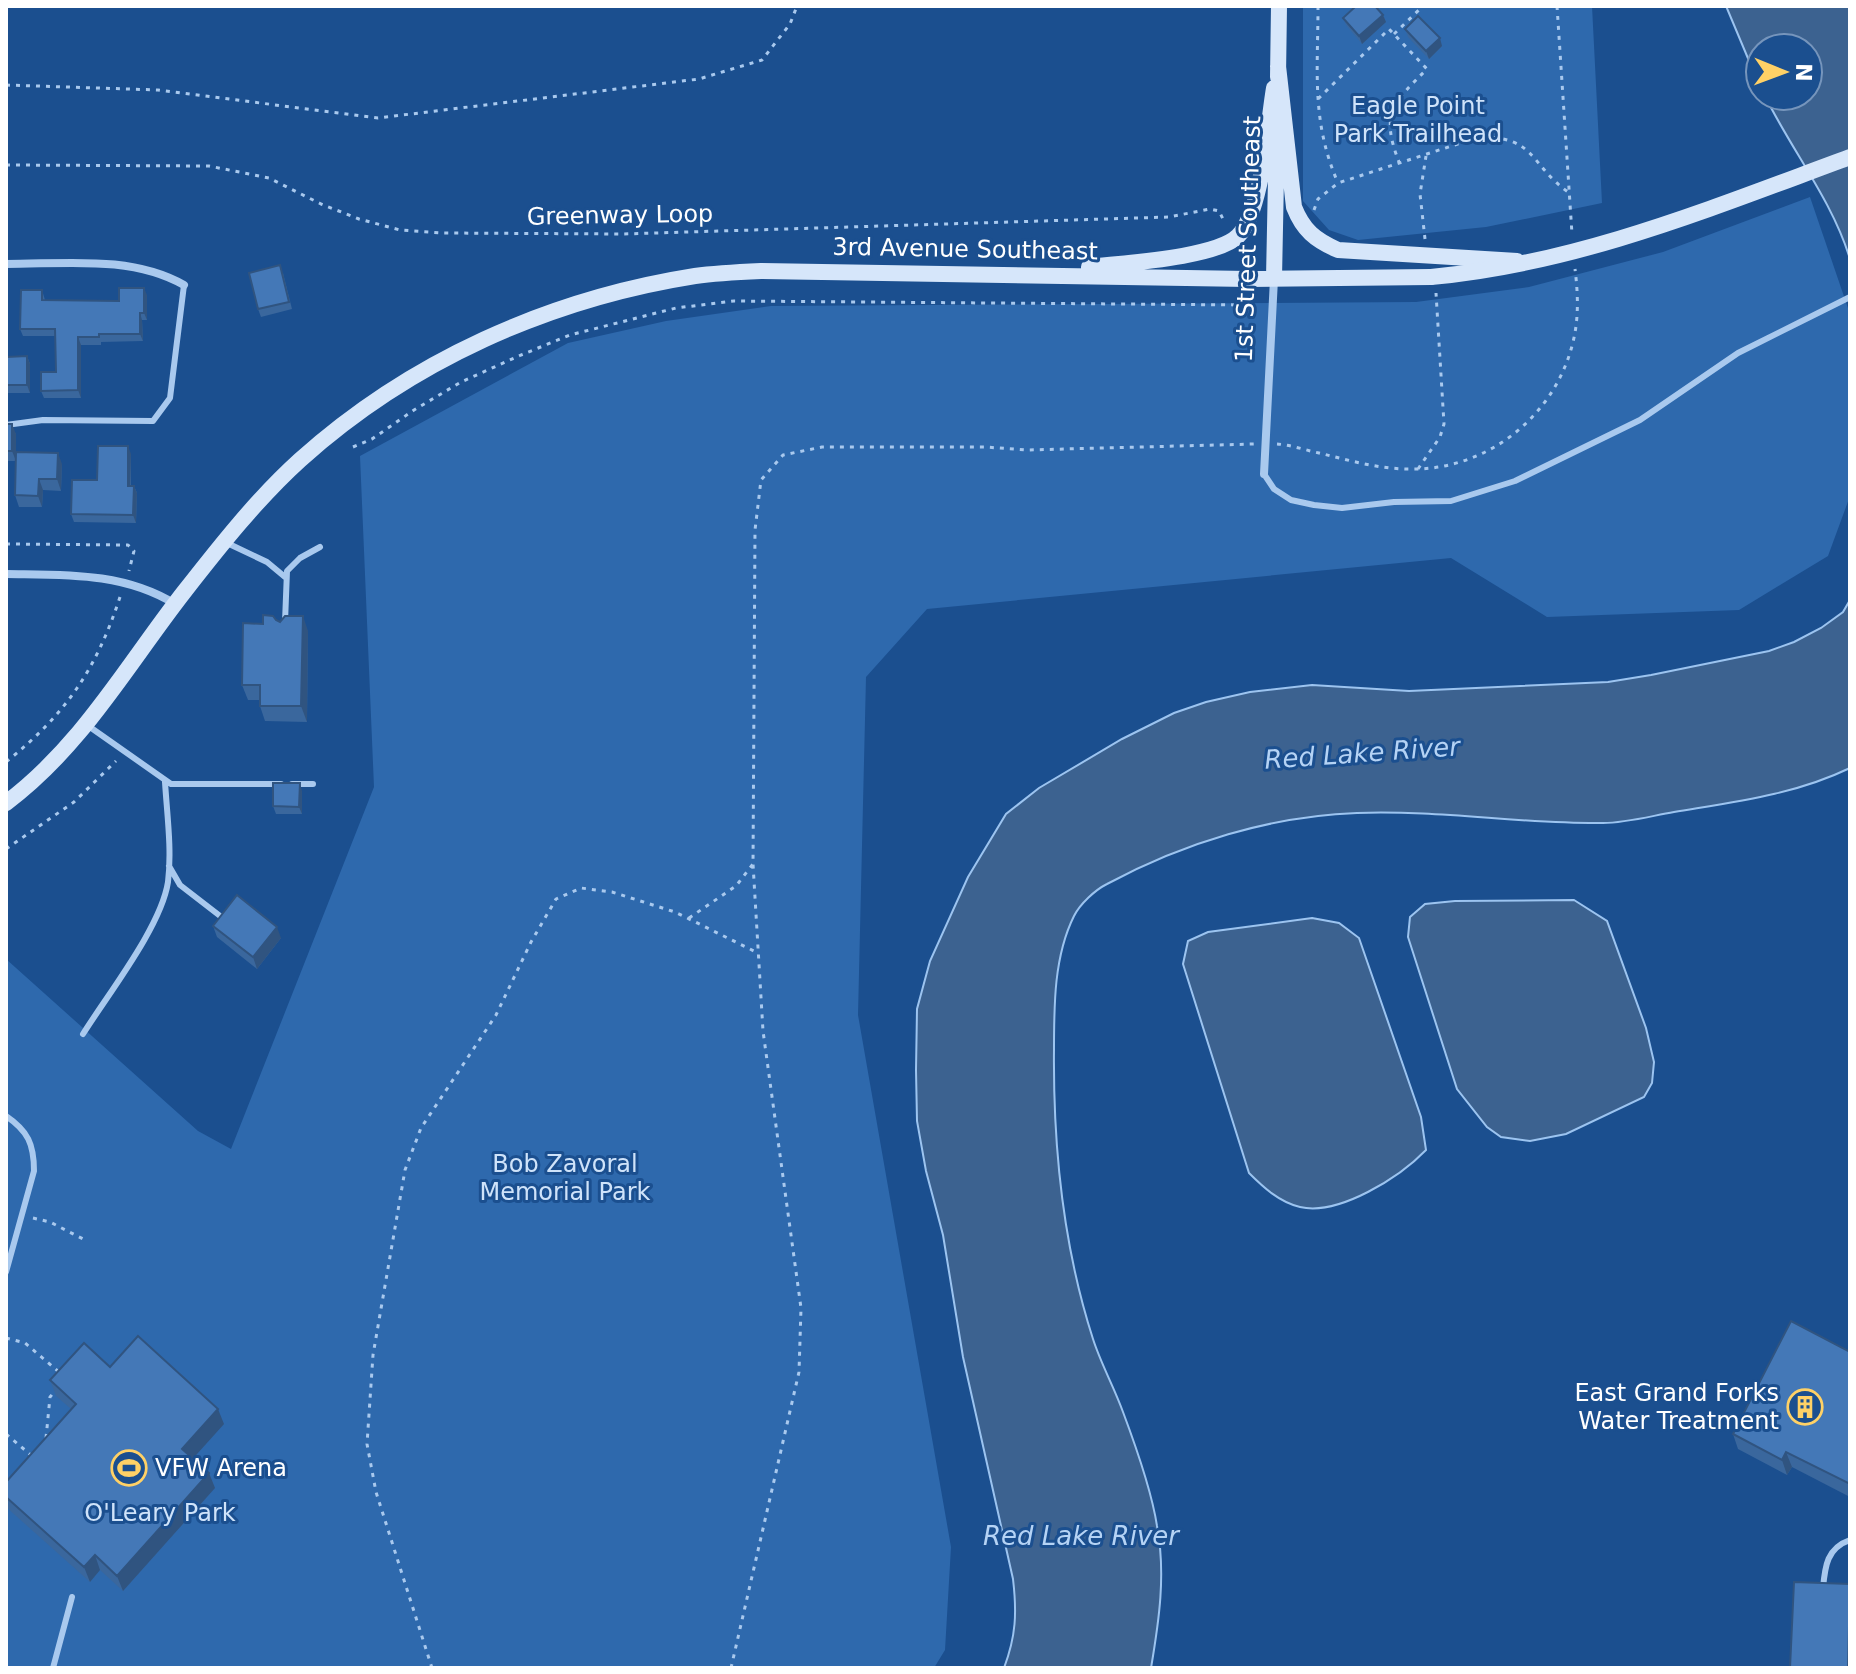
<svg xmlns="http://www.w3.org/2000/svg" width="1856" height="1674" viewBox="0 0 1856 1674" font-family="'DejaVu Sans',sans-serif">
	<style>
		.green { fill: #2e69ad }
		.water { fill: #3c6290; stroke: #9cc4f0; stroke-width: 2 }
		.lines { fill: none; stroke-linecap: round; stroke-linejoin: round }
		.path { stroke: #a9c9ee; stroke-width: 3; stroke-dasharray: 4 6; stroke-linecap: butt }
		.lane { stroke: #a9c9ee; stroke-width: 6 }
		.street { stroke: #a9c9ee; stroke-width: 8 }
		.secondary { stroke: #d6e6fa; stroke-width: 16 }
		.secondary-bridge { stroke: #d6e6fa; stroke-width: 16 }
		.wall { fill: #3a679d }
		.shaded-wall { fill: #305480 }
		.building { fill: #4478b7; stroke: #305480; stroke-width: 2 }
		.labels { text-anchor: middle; stroke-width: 6; stroke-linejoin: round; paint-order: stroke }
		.park-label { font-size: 24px; fill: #cfe3fa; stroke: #1b4f8f }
		.street-label { font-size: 24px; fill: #fff; stroke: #1b4f8f }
		.poi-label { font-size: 24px; fill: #fff; stroke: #1b4f8f; text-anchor: end }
		.water-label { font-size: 26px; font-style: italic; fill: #b5d3f5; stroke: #1b4f8f }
	</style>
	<rect width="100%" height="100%" fill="#1b4f8f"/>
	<!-- green -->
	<path class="green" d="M1303,6H1592L1602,203L1486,227L1358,240L1329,230L1303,201Z
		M1810,197L1850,314V496L1828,556L1739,610L1547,617L1451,558L927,609L866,677L858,1015L951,1547L945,1650L934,1668H6V959L198,1131L231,1149L374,787L360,456L568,343L666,321L771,306L1416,302L1529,287L1663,252Z"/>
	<!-- water -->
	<path class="water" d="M1726,6H1850V259C1832,200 1792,151 1765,96H1808V48H1760V87Z
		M1850,600V768C1794,795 1734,802 1674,812C1651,816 1626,823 1603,823C1521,824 1440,810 1357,813C1271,816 1183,843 1107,884C1095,890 1080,904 1074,916C1054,956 1054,1005 1054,1049C1053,1145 1063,1246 1093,1339C1101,1364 1114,1387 1123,1412C1135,1444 1152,1493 1157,1526C1166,1574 1159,1621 1151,1668H1004C1016,1636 1017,1613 1013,1579L963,1357L943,1235L926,1171L917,1121L916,1070L917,1009L930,961L968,877L1006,814L1039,788L1122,739L1174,713L1206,702L1250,692L1312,685L1409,691L1608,682L1651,675L1769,651L1794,642L1821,628L1843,612Z
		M1574,900L1607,921L1646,1028L1654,1062L1652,1083L1644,1097L1566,1134L1530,1141L1501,1137L1487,1127L1457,1089L1408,937L1410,917L1425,904L1455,901Z
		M1312,918L1339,923L1359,938L1421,1117L1426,1150C1400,1177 1339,1216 1300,1207C1279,1202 1263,1187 1249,1173L1183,964L1188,941L1208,932Z"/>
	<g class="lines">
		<!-- path -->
		<path class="path" d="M1318,6C1318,71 1311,121 1338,183
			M1557,6L1572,234
			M1394,34L1423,6
			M6,85L158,90L378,118L699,79L762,60L790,24L797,6
			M1318,99L1389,29L1427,69C1393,103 1380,113 1399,162
			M6,165L209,166L269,178L321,204L359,219L400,230L443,233L624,234L1169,217L1210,209L1219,211L1225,223
			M1314,210L1318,199L1338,183L1479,137C1536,136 1530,165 1568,192
			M1425,239L1420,194L1426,156
			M1248,263L1250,251
			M1277,444C1291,445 1305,450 1319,453C1348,460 1378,469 1409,469C1486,471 1555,417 1573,342C1579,318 1578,293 1575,269
			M353,447L372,439L414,410L461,382L521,355L570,335L676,308L734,301L1248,305L1251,312H1256
			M1418,469L1440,437L1444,424L1436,293
			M6,544L128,545L134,551L129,571
			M6,762C66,714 96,670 120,597
			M6,849L74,802L116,761
			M689,918L736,886L753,864
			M33,1218L50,1222L87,1241
			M6,1338L25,1343L59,1372
			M6,1434L32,1456
			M46,1438L50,1397L55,1391
			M432,1668L376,1492L367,1444L373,1355L405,1170L421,1128L496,1015L531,942L556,899L581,888L612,892L675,912L758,953
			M731,1668L799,1372L801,1308L763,1031L753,864L755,530L761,480L783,455L822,447H985L1027,450L1254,444"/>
		<!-- lane -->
		<path class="lane" d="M6,425L43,420L153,421L170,398L184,285
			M1264,474L1274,489L1291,500L1314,505L1342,508L1394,502L1451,501L1515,481L1640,420L1738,353L1850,297
			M227,543L267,562L285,577
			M285,622L287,571L300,558L320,547
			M87,725L171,784H281
			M292,784H313
			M169,866L180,885L224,919
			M83,1034C108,994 161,927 168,882C172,850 167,814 165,782
			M6,1116C28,1131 34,1144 34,1171L6,1272
			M1823,1588C1825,1566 1827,1548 1850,1540
			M53,1668L72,1597"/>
		<!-- street -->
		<path class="street" d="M6,264C66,264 131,255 184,285
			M1264,474L1274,279
			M6,574C65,575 123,572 175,604"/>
		<!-- secondary -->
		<path class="secondary" d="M1278,66L1294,207C1303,230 1315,240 1338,250L1517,261
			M1278,77L1279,6
			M1089,267C1122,263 1216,258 1238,236C1262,212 1268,123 1274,88
			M1274,278L1277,128
			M6,803C82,746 127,665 184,592C220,546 257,499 300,460C410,361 549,299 695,276C717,273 739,272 761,271L1248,279L1431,277"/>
		<!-- secondary-bridge -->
		<path class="secondary-bridge" d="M1431,277C1577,264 1714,207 1850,157"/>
	</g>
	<!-- wall -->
	<path class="wall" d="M1383,15L1386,22L1362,44L1346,25L1343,18Z
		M1405,29L1442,46L1429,59L1408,37Z
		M283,273L292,309L261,317L258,309Z
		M42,290L45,300L119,301L147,295V320H142L143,341L101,342V345H81V398H44L41,391L56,372L55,336H23L20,329Z
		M27,356L30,364V393H6V357Z
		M6,424L16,434V461H6Z
		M131,454V486H134L137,493L136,523L74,522L71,514L97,480Z
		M62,464L61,491L43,490L42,507H19L15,495Z
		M276,620L308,631L307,722L265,721L260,706V700H248L242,685L263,624Z
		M302,791V814H276L273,806Z
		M213,926L281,938L257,969L217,937Z
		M1850,1347V1497L1792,1467L1787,1475L1738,1449L1733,1434L1848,1351Z
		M110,1367L224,1424L193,1458L209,1473L215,1488L123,1591L100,1570L90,1582L6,1507V1482L71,1409L56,1396L50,1380Z"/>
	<!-- shaded-wall -->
	<path class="shaded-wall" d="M1383,15L1386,22L1362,44L1359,36Z
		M1440,38L1442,46L1429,59L1426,51Z
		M144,288L147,295V320L144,313Z
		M140,313L142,320L143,341L140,334Z
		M78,337L81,345V398L78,390Z
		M27,356L30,364V393L27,385Z
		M12,424L16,434V461L12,451Z
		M128,446L131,454L130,493L128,486Z
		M58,453L62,464L61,491L57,479Z
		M39,479L43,490L42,507L38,496Z
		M134,486L137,493L136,523L133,515Z
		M303,616L308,631L307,722L301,706Z
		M300,783L302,791V814L299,807Z
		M277,927L281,938L257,969L253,957Z
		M218,1409L224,1424L188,1464L182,1449Z
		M1786,1452L1792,1467L1787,1475L1782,1460Z
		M209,1473L215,1488L123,1591L117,1576Z
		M95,1555L100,1570L90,1582L84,1567Z
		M1850,1613V1668H1848Z"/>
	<!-- building -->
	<path class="building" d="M1356,6H1375L1383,15L1359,36L1343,18Z
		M1418,16L1440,38L1426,51L1405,29Z
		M280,265L289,302L258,309L249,273Z
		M119,288H144V313H140V334H99V337H78V390L41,391V372H56L55,329H20L21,290H42V300L119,301Z
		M27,356V385H6V357Z
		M6,424H12V451H6Z
		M98,446H128V486H134L133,515L71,514L72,480H97Z
		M16,452L58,453L57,479H39L38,496L15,495Z
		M263,615L273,616L276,620L280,622L285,616H303L301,706H260V685H242L243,623L263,624Z
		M273,783H300L299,807L273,806Z
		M237,895L277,927L253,957L213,926Z
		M1791,1321L1848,1351L1850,1347V1484L1786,1452L1782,1460L1733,1434Z
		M138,1336L218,1409L182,1449L209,1473L117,1576L95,1555L84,1567L6,1497V1482L76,1404L50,1380L84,1343L110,1367Z
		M1794,1582L1850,1584L1848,1668H1790Z"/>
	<!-- icons -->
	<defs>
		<symbol id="building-ring" viewBox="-11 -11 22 22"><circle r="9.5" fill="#1b4f8f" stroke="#ffd166" stroke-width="1.5"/><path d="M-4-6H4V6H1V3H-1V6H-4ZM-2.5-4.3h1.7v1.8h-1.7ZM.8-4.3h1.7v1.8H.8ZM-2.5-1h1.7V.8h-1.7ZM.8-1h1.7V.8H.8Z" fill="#ffd166"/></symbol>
		<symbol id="stadium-ring" viewBox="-11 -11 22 22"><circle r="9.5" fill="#1b4f8f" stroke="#ffd166" stroke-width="1.5"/><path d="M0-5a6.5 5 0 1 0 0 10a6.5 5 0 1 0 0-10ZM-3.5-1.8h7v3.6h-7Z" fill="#ffd166"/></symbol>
	</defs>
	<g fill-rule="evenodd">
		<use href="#building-ring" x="1785" y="1387" width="40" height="40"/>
		<use href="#stadium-ring" x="109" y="1448" width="40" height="40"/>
	</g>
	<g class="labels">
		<!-- park labels -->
		<g class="park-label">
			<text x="1418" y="114">Eagle Point<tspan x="1418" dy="28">Park Trailhead</tspan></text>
			<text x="565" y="1172">Bob Zavoral<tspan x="565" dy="28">Memorial Park</tspan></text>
			<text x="160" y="1521">O'Leary Park</text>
		</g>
		<!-- street labels -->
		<g class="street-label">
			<text transform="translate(620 215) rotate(-1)" y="8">Greenway Loop</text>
			<text transform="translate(1248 239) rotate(-88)" y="8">1st Street Southeast</text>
			<text transform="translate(965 249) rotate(1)" y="8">3rd Avenue Southeast</text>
		</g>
		<!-- poi labels -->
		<g class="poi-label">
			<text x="1779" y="1401">East Grand Forks<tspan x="1779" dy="28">Water Treatment</tspan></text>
			<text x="155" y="1476" text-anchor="start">VFW Arena</text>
		</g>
		<!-- water labels -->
		<g class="water-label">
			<text transform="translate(1362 753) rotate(-4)" y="9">Red Lake River</text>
			<text x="1081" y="1545">Red Lake River</text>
		</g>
	</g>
	<!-- border -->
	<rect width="1856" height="1674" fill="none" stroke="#ffffff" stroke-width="16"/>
	<!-- north arrow -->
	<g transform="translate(1784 72) rotate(91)"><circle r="38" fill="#1b4f8f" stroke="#7695bc" stroke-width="2"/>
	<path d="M0-6L14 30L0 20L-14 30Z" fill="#ffd166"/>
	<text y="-12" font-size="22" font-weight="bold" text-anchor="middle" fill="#ffffff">N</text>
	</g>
</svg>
